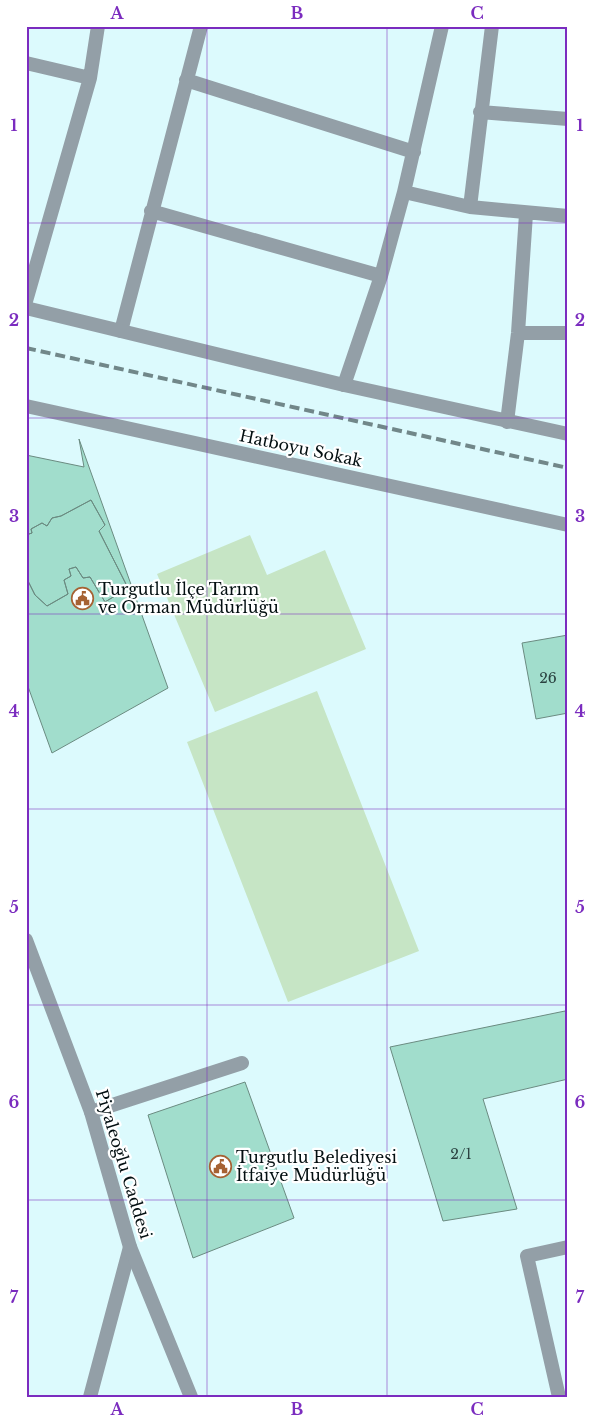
<svg xmlns="http://www.w3.org/2000/svg" width="594" height="1423" viewBox="0 0 594 1423" font-family="'Libre Baskerville',serif">
	<style>
		.green { fill: #c6e5c5 }
		.building { fill: #a1ddcc; stroke: #6b8b81 }
		.lines { fill: none; stroke-linecap: round; stroke-linejoin: round }
		.minor { stroke: #939fa7; stroke-width: 14 }
		.tertiary { stroke: #939fa7; stroke-width: 14 }
		.rail { stroke: #718789; stroke-width: 4; stroke-dasharray: 10 5; stroke-linecap: butt }
		.grid { fill: none; stroke: #7b2cbf; stroke-width: 1; stroke-opacity: 0.55 }
		.labels { text-anchor: middle; stroke-width: 4.5; stroke-linejoin: round; paint-order: stroke }
		.number-label { font-size: 14px; fill: #2a4240 }
		.street-label { font-size: 16px; fill: #030f11; stroke: #fff }
		.poi-label { font-size: 16px; fill: #030f11; stroke: #fff; text-anchor: start }
		.neatline { fill: none; stroke: #7b2cbf; stroke-width: 2 }
		.grid-label { font-size: 16px; text-anchor: middle; font-weight: bold; fill: #7b2cbf }
	</style>
	<rect width="100%" height="100%" fill="#dcfafd"/>
	<!-- green -->
	<path class="green" d="M250,535L267,575L325,550L366,649L215,712L157,574Z
		M317,691L419,951L288,1002L187,742Z"/>
	<!-- building -->
	<path class="building" d="M79,439L168,688L52,753L26,681V577L35,595L47,606L68,594L64,580L71,576L69,569L76,567L83,578L90,577L105,602L128,588L99,531L105,525L91,500L61,516L52,518L47,526L42,523L31,529L32,533L26,535V455L84,467Z
		M91,500L105,525L99,531L128,588L105,602L90,577L83,578L76,567L69,569L71,576L64,580L68,594L47,606L35,595L26,577V535L32,533L31,529L42,523L47,526L52,518L61,516Z
		M568,635V713L536,719L522,643Z
		M565,1011L568,1017V1079L483,1099L517,1209L443,1221L390,1047Z
		M245,1082L294,1218L193,1258L148,1115Z"/>
	<g class="lines">
		<!-- minor -->
		<path class="minor" d="M26,63L90,78
			M186,80L414,152
			M480,112L568,119
			M404,192L470,207L568,216
			M470,207L492,26
			M151,211L381,276
			M26,301L90,78L98,26
			M121,331L201,26
			M518,333H568
			M344,385L381,276L404,192L442,26
			M507,422L518,333L526,214
			M91,1112L242,1063
			M90,1397L130,1247
			M559,1397L527,1256L568,1247"/>
		<!-- tertiary -->
		<path class="tertiary" d="M26,308L344,385L568,434
			M26,406L568,525
			M26,940L91,1112L130,1247L191,1397"/>
		<!-- rail -->
		<path class="rail" d="M26,348L568,468"/>
	</g>
	<!-- grid -->
	<path class="grid" d="M207,26V1397M387,26V1397M26,223H568M26,418H568M26,614H568M26,809H568M26,1005H568M26,1200H568"/>
	<!-- icons -->
	<defs>
		<symbol id="civic-ring" viewBox="-11 -11 22 22"><circle r="9.5" fill="#fff" stroke="#a66233" stroke-width="1.5"/><path d="M-.6-6.5H3V-4.5H.6V-3L4-1V1h2V6H-6V1h2V-1L-.6-3ZM-1.2 2.5V6h2.4V2.5Z" fill="#a66233"/></symbol>
	</defs>
	<g fill-rule="evenodd">
		<use href="#civic-ring" x="70" y="586" width="25" height="25"/>
		<use href="#civic-ring" x="208" y="1154" width="25" height="25"/>
	</g>
	<g class="labels">
		<!-- number labels -->
		<g class="number-label">
			<text x="548" y="683">26</text>
			<text x="461" y="1159">2/1</text>
		</g>
		<!-- street labels -->
		<g class="street-label">
			<text transform="translate(301 448) rotate(12)" y="6">Hatboyu Sokak</text>
			<text transform="translate(124 1164) rotate(73)" y="6">Piyaleoğlu Caddesi</text>
		</g>
		<!-- poi labels -->
		<g class="poi-label">
			<text x="98" y="595">Turgutlu İlçe Tarım<tspan x="98" dy="18">ve Orman Müdürlüğü</tspan></text>
			<text x="236" y="1163">Turgutlu Belediyesi<tspan x="236" dy="18">İtfaiye Müdürlüğü</tspan></text>
		</g>
	</g>
	<!-- border -->
	<rect width="594" height="1423" fill="none" stroke="#ffffff" stroke-width="55"/>
	<rect x="28" y="28" width="538" height="1368" class="neatline"/>
	<g class="grid-label">
		<text x="117" y="19">A</text>
		<text x="297" y="19">B</text>
		<text x="477" y="19">C</text>
		<text x="14" y="131">1</text>
		<text x="580" y="131">1</text>
		<text x="14" y="326">2</text>
		<text x="580" y="326">2</text>
		<text x="14" y="522">3</text>
		<text x="580" y="522">3</text>
		<text x="14" y="717">4</text>
		<text x="580" y="717">4</text>
		<text x="14" y="913">5</text>
		<text x="580" y="913">5</text>
		<text x="14" y="1108">6</text>
		<text x="580" y="1108">6</text>
		<text x="14" y="1303">7</text>
		<text x="580" y="1303">7</text>
		<text x="117" y="1415">A</text>
		<text x="297" y="1415">B</text>
		<text x="477" y="1415">C</text>
	</g>
</svg>
